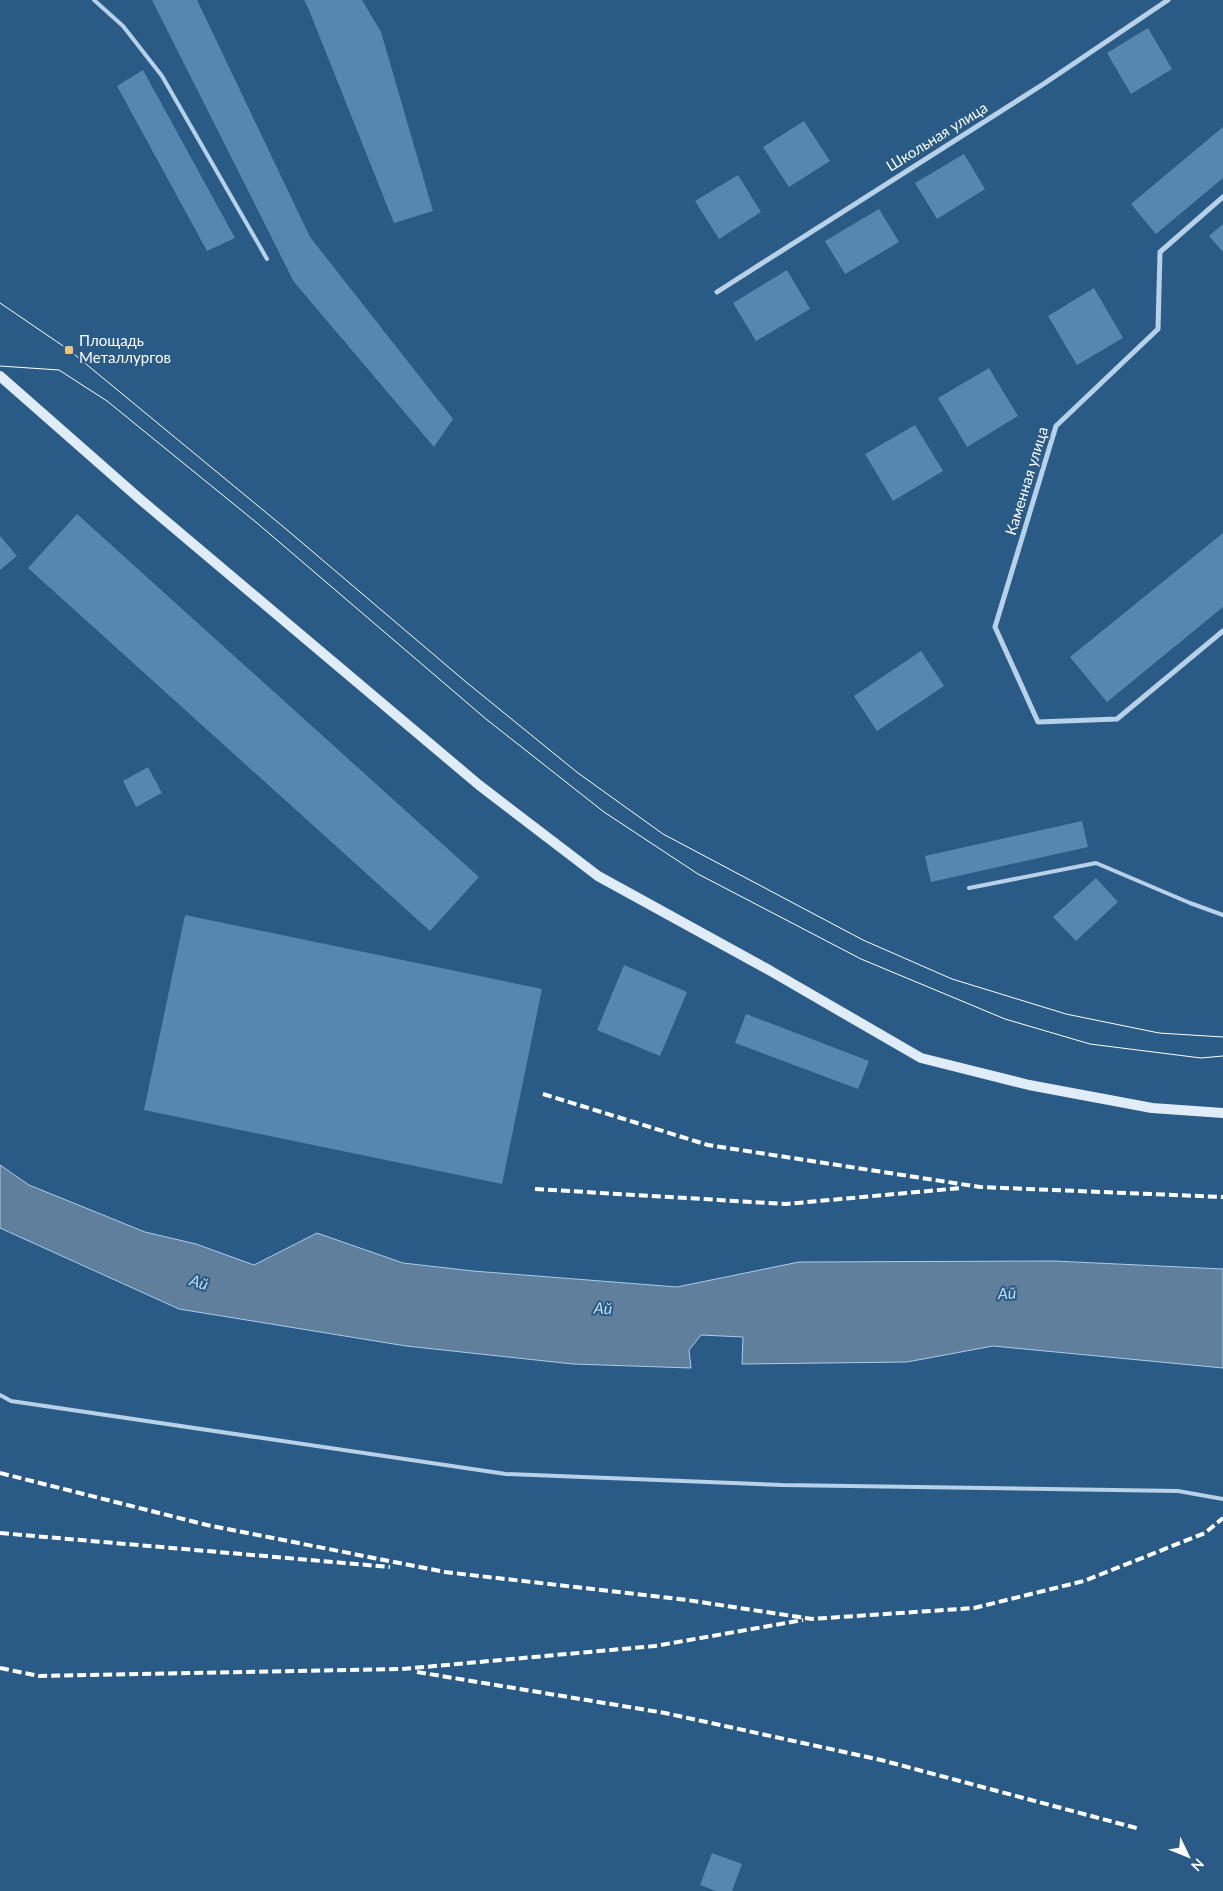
<svg xmlns="http://www.w3.org/2000/svg" width="1223" height="1891" viewBox="0 0 1223 1891" font-family="Lato,sans-serif">
	<style>
		.water { fill: #5f7f9d; stroke: #abcde8 }
		.building { fill: #5687b0 }
		.lines { fill: none; stroke-linecap: round; stroke-linejoin: round }
		.service { stroke: #b6d1e8; stroke-width: 4 }
		.minor { stroke: #b6d1e8; stroke-width: 5 }
		.secondary { stroke: #e0ecf7; stroke-width: 10 }
		.tram { stroke: #fff; stroke-width: 1 }
		.rail { stroke: #fff; stroke-width: 4; stroke-dasharray: 9 4; stroke-linecap: butt }
		.poi-dot { fill: #eec47e; stroke: #2a5b87; stroke-width: 2 }
		.labels { text-anchor: middle; stroke-width: 4; stroke-linejoin: round; paint-order: stroke }
		.street-label { font-size: 15px; fill: #fff; stroke: #2a5b87 }
		.poi-label { font-size: 15px; fill: #fff; stroke: #2a5b87; text-anchor: start }
		.water-label { font-size: 16px; font-style: italic; fill: #c2dbef; stroke: #2a5b87 }
	</style>
	<rect width="100%" height="100%" fill="#2a5b87"/>
	<!-- water -->
	<path class="water" d="M0,1165L29,1185L145,1232L196,1244L254,1265L317,1233L403,1263L473,1271L677,1287L799,1262L1054,1261L1223,1269V1368L993,1346L907,1362L742,1364L743,1337L701,1335L689,1350L691,1368L573,1364L406,1346L179,1309L0,1228Z"/>
	<!-- building -->
	<path class="building" d="M152,0H197L310,237L453,419L434,447L294,282Z
		M304,0H362L381,32L433,211L394,223L309,10Z
		M1148,28L1172,69L1131,94L1107,53Z
		M143,70L235,238L207,251L117,86Z
		M804,121L830,161L789,187L763,147Z
		M1223,127V178L1156,234L1131,204Z
		M964,154L985,189L937,219L915,183Z
		M738,175L761,212L719,239L695,201Z
		M879,209L899,242L845,274L825,241Z
		M1223,224V252L1209,236Z
		M787,270L810,309L756,341L733,303Z
		M1094,288L1123,338L1077,365L1048,316Z
		M989,368L1018,416L967,447L938,398Z
		M915,425L943,471L893,501L865,454Z
		M77,514L479,877L430,931L28,568Z
		M1223,533V607L1107,702L1070,657Z
		M0,536L17,556L0,570Z
		M921,651L944,686L877,731L854,696Z
		M148,767L162,793L136,807L123,781Z
		M1082,821L1088,847L931,882L925,856Z
		M1096,878L1118,902L1076,941L1053,917Z
		M185,915L542,989L502,1184L144,1110Z
		M624,965L687,992L660,1056L597,1030Z
		M746,1014L869,1061L858,1089L735,1043Z
		M712,1853L742,1864L732,1891H716L700,1885Z"/>
	<g class="lines">
		<!-- service -->
		<path class="service" d="M94,0L123,26L162,76L267,259
			M969,888L1096,863L1190,903L1223,915
			M0,1395L11,1401L506,1474L782,1485L1178,1491L1223,1499"/>
		<!-- minor -->
		<path class="minor" d="M1223,197L1160,252L1158,329L1056,426L995,627L1038,722L1117,719L1223,631
			M717,292L1045,83L1168,0"/>
		<!-- secondary -->
		<path class="secondary" d="M0,376L141,500L479,785L598,876L769,970L921,1058L1029,1085L1152,1108L1223,1113"/>
		<!-- tram -->
		<path class="tram" d="M0,303L69,350L286,529L466,682L578,773L663,834L863,940L952,979L1066,1014L1159,1033L1223,1037
			M0,366L59,370L107,401L257,523L486,719L604,812L698,874L861,959L1005,1019L1090,1044L1201,1058L1223,1056"/>
		<!-- rail -->
		<path class="rail" d="M543,1094L708,1145L980,1187L1223,1197
			M535,1189L786,1204L961,1188
			M0,1473L207,1525L445,1572L687,1600L812,1619L974,1608L1084,1581L1205,1533L1223,1518
			M0,1533L390,1567
			M0,1668L39,1676L402,1669L655,1646L803,1620
			M417,1672L665,1713L881,1760L1140,1829"/>
	</g>
	<!-- markers -->
	<rect class="poi-dot" x="64" y="345" width="10" height="10" rx="2.5"/>
	<g class="labels">
		<!-- street labels -->
		<g class="street-label">
			<text transform="translate(937 137) rotate(-32)" y="5">Школьная улица</text>
			<text transform="translate(1027 481) rotate(-73)" y="5">Каменная улица</text>
		</g>
		<!-- poi labels -->
		<g class="poi-label">
			<text x="79" y="346">Площадь<tspan x="79" dy="17">Металлургов</tspan></text>
		</g>
		<!-- water labels -->
		<g class="water-label">
			<text transform="translate(199 1282) rotate(17)" y="6">Ай</text>
			<text transform="translate(1007 1293) rotate(-3)" y="6">Ай</text>
			<text transform="translate(603 1308) rotate(3)" y="6">Ай</text>
		</g>
	</g>
	<!-- north arrow -->
	<g transform="translate(1188 1856) rotate(133)" stroke="#2a5b87" stroke-width="4" paint-order="stroke">
	<path d="M0-4L9 19L0 12L-9 19Z" fill="#ffffff"/>
	<text y="-8" font-size="14" font-weight="bold" text-anchor="middle" fill="#ffffff">N</text>
	</g>
</svg>
